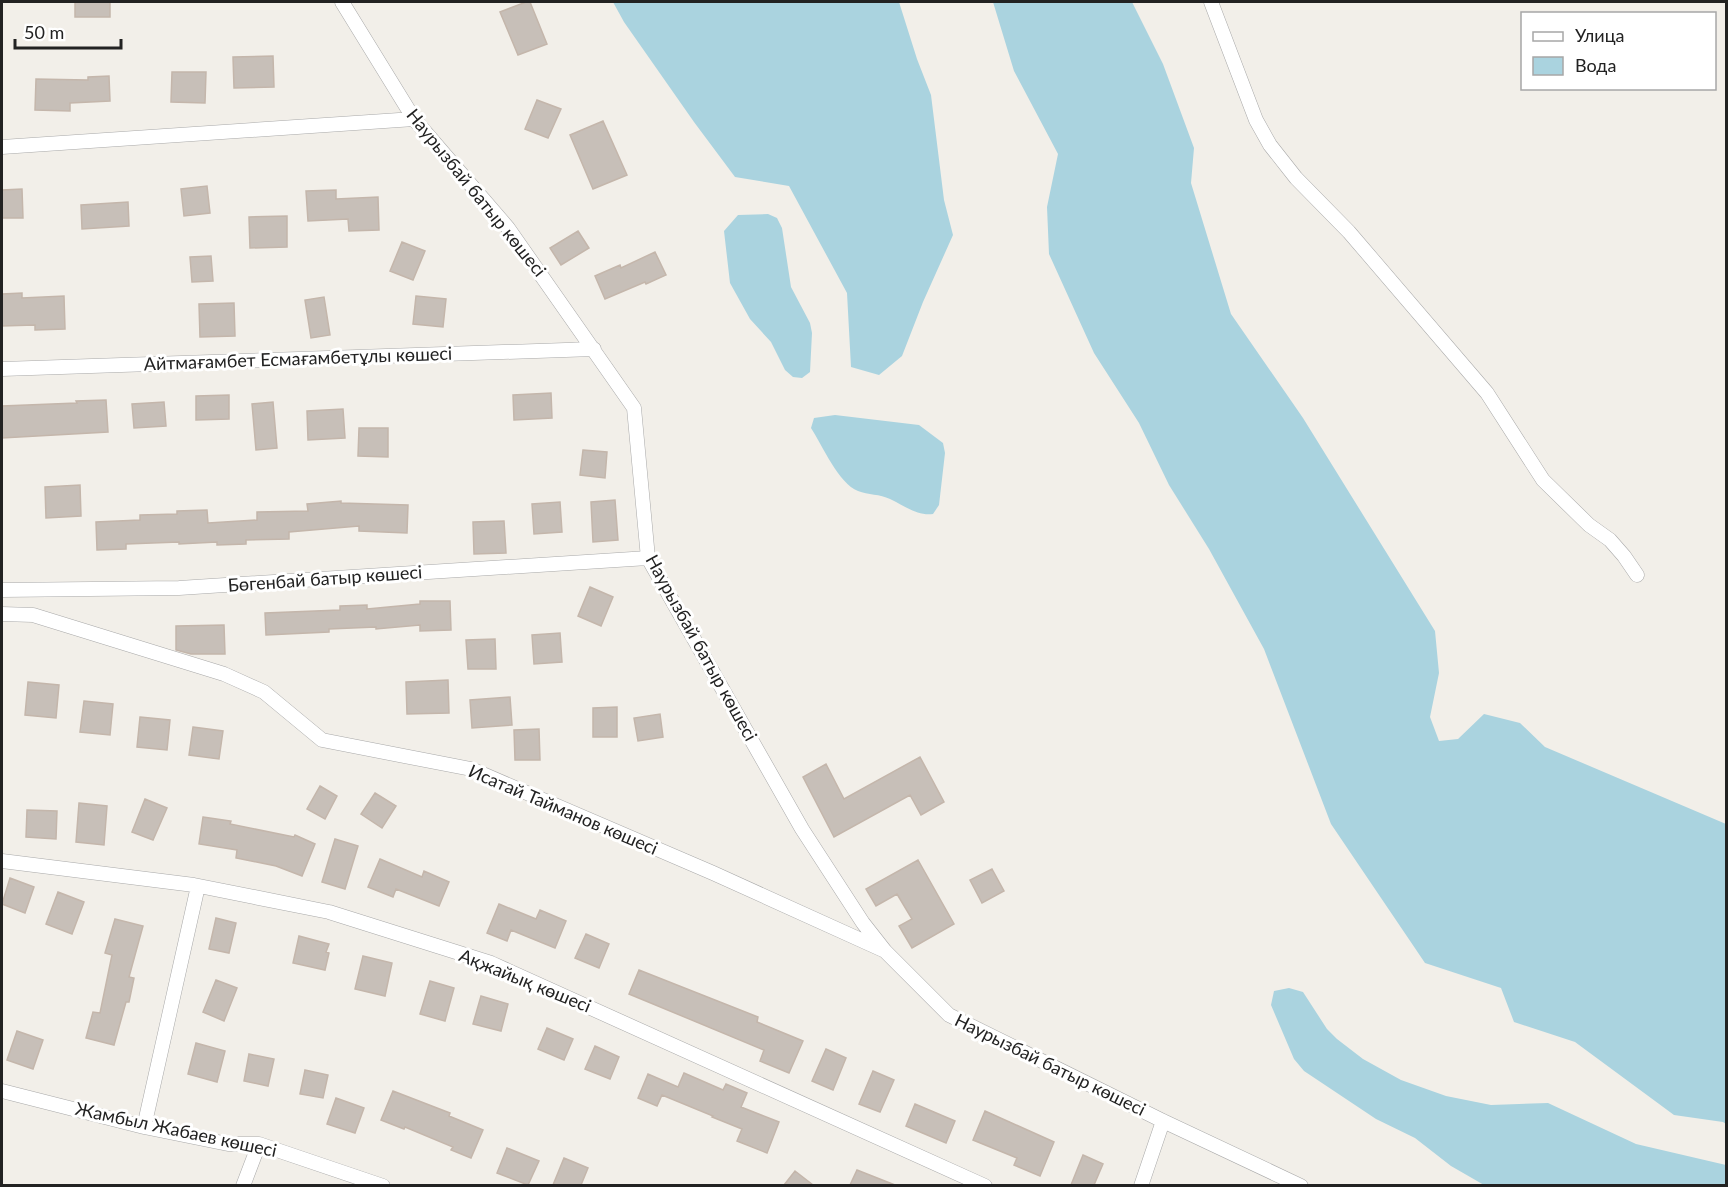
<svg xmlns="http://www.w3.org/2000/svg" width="1728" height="1187" viewBox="0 0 1728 1187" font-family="Lato,sans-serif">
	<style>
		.water { fill: #aad3df }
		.building { fill: #c7bfb8; stroke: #c4b6ab; stroke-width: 1.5 }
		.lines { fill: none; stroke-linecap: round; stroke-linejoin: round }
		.minor-casing { stroke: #a9a9a9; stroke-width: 15 }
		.minor { stroke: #fff; stroke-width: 14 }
		.labels { text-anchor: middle; stroke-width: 6; stroke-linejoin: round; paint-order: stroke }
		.street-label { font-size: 18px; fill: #222; stroke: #fff }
	</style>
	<rect width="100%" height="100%" fill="#f2efe9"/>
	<!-- water -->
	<path class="water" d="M613,2H899L917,59L931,95L944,200L953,235L923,302L902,356L879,375L851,367L847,293L789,186L735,177L694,122L624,22Z
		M993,2H1132L1163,64L1194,148L1191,183L1231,314L1303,418L1435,631L1439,673L1430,717L1439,741L1458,739L1484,714L1520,723L1545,747L1726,824V1124L1723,1122L1674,1115L1575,1042L1514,1022L1501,988L1425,963L1331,824L1264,649L1209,549L1169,485L1139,423L1094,353L1049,254L1047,207L1058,154L1014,71Z
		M768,214L777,218L782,228L791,287L810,323L812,333L810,372L802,378L793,377L785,370L771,342L750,319L730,283L724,231L738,215Z
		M835,415L919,425L943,443L945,453L939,505L933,514C917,516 905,506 890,499C880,494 868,495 858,491C839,484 822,445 811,428L814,418Z
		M1289,988L1303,992L1327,1029L1337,1039L1363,1059L1401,1080L1446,1096L1491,1105L1548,1103L1636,1144L1726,1165V1185H1484L1451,1166L1415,1138L1376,1119L1304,1071L1294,1059L1271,1005L1274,991Z"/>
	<!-- building -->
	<path class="building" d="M75,2H110V17H75Z
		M526,2H530L547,44L518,55L500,12Z
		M273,56L274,87L234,88L233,57Z
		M172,72H206L205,103L171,102Z
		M109,76L110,101L70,103V111L35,110L36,79L88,80V77Z
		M537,100L561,109L548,138L525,129Z
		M603,121L627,175L593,189L570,135Z
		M207,186L210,213L184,216L181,189Z
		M22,189L23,218H2V190Z
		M336,190V199L378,197L379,230L349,231L348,219L308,221L306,191Z
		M128,202L129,226L82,229L81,205Z
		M287,216V247L250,248L249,217Z
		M578,231L589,248L561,265L550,248Z
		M402,242L425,251L413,280L390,271Z
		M655,252L666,275L646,284L645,282L605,299L595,276L620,265L621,268Z
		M211,256L213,281L192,282L190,257Z
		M22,293V298L64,296L65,329L35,330V325L2,326V294Z
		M416,296L446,299L443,327L413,324Z
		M324,297L330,335L311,338L305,300Z
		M234,303L235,336L200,337L199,304Z
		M551,393L552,418L514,420L513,395Z
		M229,395V419L196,420V396Z
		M106,400L108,432L2,438V406L77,403L76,401Z
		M164,402L166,426L134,428L132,404Z
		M273,402L277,448L256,450L252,404Z
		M343,409L345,438L308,440L307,411Z
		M359,428H388V457L358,456Z
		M583,450L607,452L605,478L580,475Z
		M80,485L81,516L46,518L45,487Z
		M615,500L618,540L593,542L591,502Z
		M341,501V503L408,505L407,533L359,531V526L289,532V539L246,540V544L217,545V542L179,544V542L126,544V549L97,550L96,522L140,520V515L177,514V511L207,510L208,523L257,520V512L308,511L307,504Z
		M560,502L562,532L534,534L532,504Z
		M504,521L506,553L474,554L473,522Z
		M590,587L613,597L601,626L578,616Z
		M420,601H450L451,630L420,631V625L376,629V627L329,629V632L266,635L265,613L340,610V606L367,605V609L420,604Z
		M224,625L225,654H191L176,650V626Z
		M560,633L562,662L534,664L532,635Z
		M495,639L496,669H468L466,640Z
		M448,680L449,713L407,714L406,682Z
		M28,682L59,685L56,718L25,715Z
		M510,697L512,725L472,728L470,700Z
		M84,701L113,704L110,735L80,732Z
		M617,707V737H593V708Z
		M660,714L663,737L638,741L634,718Z
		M140,717L170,720L167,750L137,747Z
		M193,727L223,731L219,759L189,755Z
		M539,729L540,760H515L514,730Z
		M920,757L944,802L921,815L910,795L834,837L803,777L826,764L844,799Z
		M320,786L337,796L325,819L307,809Z
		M375,793L396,806L382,828L361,814Z
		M145,799L167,808L153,840L132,832Z
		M79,803L107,806L104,845L76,842Z
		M27,810L57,811L56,839L26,837Z
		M203,817L231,821L230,824L294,837L295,835L315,844L302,876L276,866L236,858L237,850L199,844Z
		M335,839L358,846L345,889L322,882Z
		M380,859L422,877L424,871L449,882L439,906L396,889L393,897L368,887Z
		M918,860L954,924L912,948L899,926L912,919L897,894L876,906L866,889Z
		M992,869L1004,891L982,903L970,880Z
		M10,878L34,887L25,913L2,904Z
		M58,892L84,902L72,934L46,924Z
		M499,904L536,919L540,910L566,921L555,948L511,930L507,941L487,933Z
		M216,918L236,923L229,953L209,949Z
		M115,919L143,926L129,977L134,978L129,1002H126L114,1045L86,1038L93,1012L100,1013L112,955L105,953Z
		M586,934L609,944L599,968L575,958Z
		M299,936L329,944L326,952L329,953L325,970L293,963Z
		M363,956L392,963L385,996L355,989Z
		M639,970L758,1017L757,1022L803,1041L789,1073L760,1061L764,1050L629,994Z
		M216,980L237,988L224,1021L203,1012Z
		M430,981L454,988L445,1021L420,1014Z
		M481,996L508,1004L501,1031L473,1024Z
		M547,1028L573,1039L564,1060L538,1049Z
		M17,1031L43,1040L33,1069L7,1060Z
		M196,1043L225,1051L217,1082L188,1074Z
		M595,1046L619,1057L610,1079L585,1069Z
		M826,1049L846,1058L833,1090L812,1081Z
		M249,1054L274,1059L268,1086L244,1081Z
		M305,1070L328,1075L323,1098L300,1094Z
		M873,1071L894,1080L880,1112L859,1104Z
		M684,1073L723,1090L726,1084L747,1093L741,1107L779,1122L767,1153L737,1141L742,1129L712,1117L713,1116L662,1095L657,1106L638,1098L648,1074L678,1087Z
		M393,1091L450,1113L449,1116L483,1130L471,1158L451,1150L453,1147L405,1127L404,1129L381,1120Z
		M336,1098L364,1108L355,1133L327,1124Z
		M915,1104L955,1121L946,1143L906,1126Z
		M985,1111L1054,1142L1040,1176L1014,1165L1017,1158L973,1140Z
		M507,1148L539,1161L528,1185L497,1173Z
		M1083,1155L1103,1164L1094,1185H1071Z
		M564,1158L588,1168L581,1185H553Z
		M857,1170L895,1185H850Z
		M795,1171L813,1185H784Z"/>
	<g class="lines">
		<defs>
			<path id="minor" d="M342,2L414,119L508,228L634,408L648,558L802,829L863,923L885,951L949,1015L1163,1121L1301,1186
				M1211,2L1256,120L1270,145L1296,178L1349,232L1487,393L1543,480L1589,525L1610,540L1624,556L1637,575
				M2,147L414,119
				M2,369L594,349
				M2,590L179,588L648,558
				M2,614L33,615L224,674L264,692L322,740L471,769L713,873L883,950
				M2,861L194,885L329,912L491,963L985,1186
				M2,1091L144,1127L228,1144H259L383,1186
				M144,1127L198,886
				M243,1186L259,1144
				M1141,1186L1163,1121"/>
		</defs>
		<!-- minor casing -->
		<use href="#minor" class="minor-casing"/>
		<!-- minor -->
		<use href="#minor" class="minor"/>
	</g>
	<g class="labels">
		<!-- street labels -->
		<g class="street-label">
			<text transform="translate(476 193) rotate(51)" y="6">Наурызбай батыр көшесі</text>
			<text transform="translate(298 359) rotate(-2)" y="6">Айтмағамбет Есмағамбетұлы көшесі</text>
			<text transform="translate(325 579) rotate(-4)" y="6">Бөгенбай батыр көшесі</text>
			<text transform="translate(701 648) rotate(61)" y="6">Наурызбай батыр көшесі</text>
			<text transform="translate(563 810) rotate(23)" y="6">Исатай Тайманов көшесі</text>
			<text transform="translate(525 981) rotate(22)" y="6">Ақжайық көшесі</text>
			<text transform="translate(1050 1065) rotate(26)" y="6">Наурызбай батыр көшесі</text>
			<text transform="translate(176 1130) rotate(12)" y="6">Жамбыл Жабаев көшесі</text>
		</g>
	</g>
	<!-- border -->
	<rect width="1728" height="1187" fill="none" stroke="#222222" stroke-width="6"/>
	<!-- legend -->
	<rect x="1521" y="12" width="195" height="78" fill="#ffffff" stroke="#a7a7a7" stroke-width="1.5"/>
	<rect x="1533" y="32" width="30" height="9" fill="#ffffff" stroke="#a7a7a7" stroke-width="1.5"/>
	<text x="1575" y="42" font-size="18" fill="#222222">Улица</text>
	<rect x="1533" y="57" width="30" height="18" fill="#aad3df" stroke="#a7a7a7" stroke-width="1.5"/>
	<text x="1575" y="72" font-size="18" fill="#222222">Вода</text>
	<!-- scale -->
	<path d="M15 39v9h106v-9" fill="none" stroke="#222222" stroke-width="3"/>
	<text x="24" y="39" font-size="18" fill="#222222" stroke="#ffffff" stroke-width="4.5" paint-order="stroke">50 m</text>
</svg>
